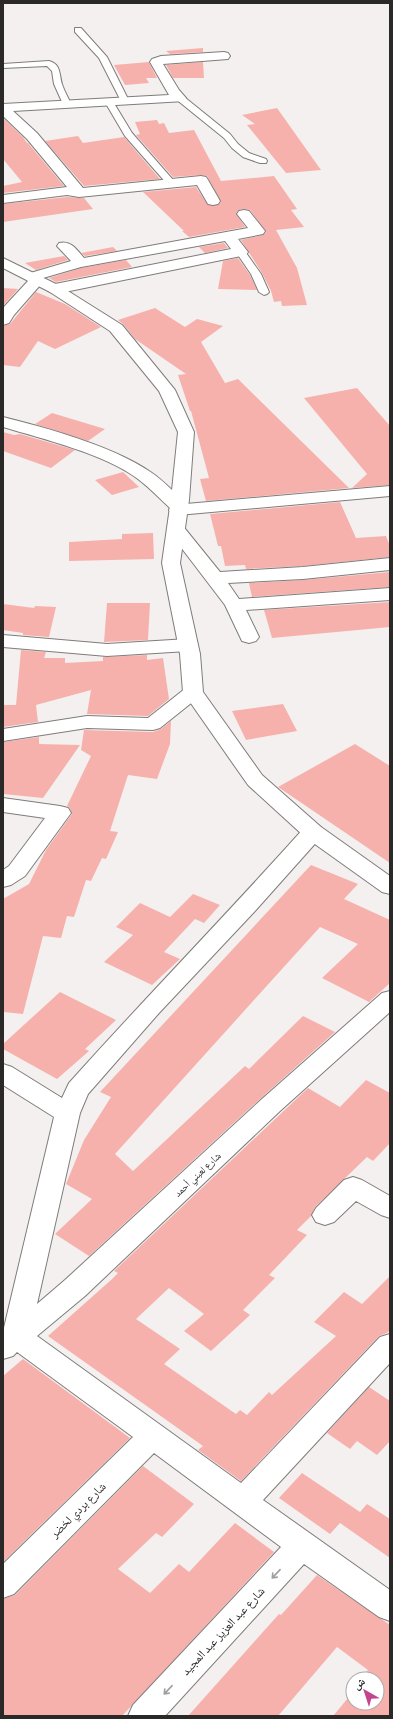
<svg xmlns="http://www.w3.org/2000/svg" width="393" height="1719" viewBox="0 0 393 1719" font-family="'Source Sans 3','Noto Naskh Arabic',sans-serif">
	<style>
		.building { fill: #f7b1ac }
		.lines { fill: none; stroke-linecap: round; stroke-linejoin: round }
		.lane-casing { stroke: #7f7c7a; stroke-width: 2 }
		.street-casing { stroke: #7f7c7a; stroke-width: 2 }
		.secondary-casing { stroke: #7f7c7a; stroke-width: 2 }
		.lane { fill: #fff; fill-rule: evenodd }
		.street { fill: #fff; fill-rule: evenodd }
		.secondary { fill: #fff; fill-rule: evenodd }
		.oneway { stroke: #9f9f9e }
		.labels { text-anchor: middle; stroke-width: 3; stroke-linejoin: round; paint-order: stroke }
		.street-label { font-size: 10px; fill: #2a2928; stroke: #fff }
		.near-street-label { font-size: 12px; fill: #2a2928; stroke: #fff }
	</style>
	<rect width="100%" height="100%" fill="#f4f0ef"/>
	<!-- building -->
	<path class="building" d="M203,48V52L170,54L166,51Z
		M149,62L157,78H146L149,83L125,85L114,65Z
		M203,62L204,78H173L166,65Z
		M277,108L321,170L286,173L247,125L255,124L242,115Z
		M3,118L23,137L27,143H28L64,186L3,193V186L22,182L3,159Z
		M157,120L159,124L164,123L169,133L194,130L221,181L274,176L297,209L291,210L304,227L276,230L297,268L307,305L282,306L281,301L274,302L271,291L262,273L241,240L263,235L266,232L250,210L244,209L239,210L236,213L245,227L189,237L182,231H184L143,192L196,187L208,205H218L221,202L207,176L201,175L173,177L136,135L140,134L135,122Z
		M78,136L83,143L124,137L160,179L84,186L45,141Z
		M67,197L84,198L93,209L3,222V204Z
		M224,243L228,248L205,253L199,247Z
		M113,247L117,251L85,256L81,253Z
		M64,256L68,260L36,270L25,263Z
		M238,258L250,275L257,290L218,289L223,261Z
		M126,260L132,267L56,282L49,278L81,268Z
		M3,288L18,289L3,306Z
		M36,292L65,304L101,327L55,349L38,341L20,367L3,365V326L10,324Z
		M155,308L185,327L197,319L223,326L201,342L225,383L238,379L349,488L206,501L200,479L209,478L191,411H190L178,375L186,374L135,339L123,324L118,320Z
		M357,388L390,426V485L352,488L367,474L304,398Z
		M52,413L105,429L88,441L35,424Z
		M3,432L14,435L20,434L75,450L51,468L3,451Z
		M123,472L139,487L112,495L95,480Z
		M340,502L356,538L386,536L390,546V557L303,566L246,569L245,565L225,566L221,546H218L210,514Z
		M153,533L154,559L69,561V542L122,539V534Z
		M390,572V587L252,597L249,583L303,580Z
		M390,602V627L272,638L264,610Z
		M107,603H150L148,640L104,642Z
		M3,604L34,608L35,606L56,607L49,637L23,635V633L3,630Z
		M21,650L46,652L44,658H65V663L103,661V657L147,655V660L163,658L169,699L148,716L87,714L91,690L36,705L38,722L3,727V705H16Z
		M283,704L297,731L246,740L232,711Z
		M171,721L170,744L157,779L128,775L110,831L118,832L106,859L102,858L91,881L86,880L74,917L67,916L61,938L43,936L23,1014L3,1012V899L29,884L46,850L72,814L69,807L67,806L91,756L81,750L84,730L153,732L161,729Z
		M39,737V744L80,745L43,798L3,794V742Z
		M355,744L390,766V863L278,787Z
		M311,865L358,884L344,899L390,920V983L369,1002L322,978L358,944L320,927L115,1154L133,1171L245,1066L249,1069L303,1016L335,1032L261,1098L89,1256L55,1234L92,1199L66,1184L84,1140L111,1097L100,1092Z
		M193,894L220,905L204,923L195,919L164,952L180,959L152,985L104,962L133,935L116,927L140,903L170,917Z
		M60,992L116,1020L85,1049L89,1051L57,1079L3,1049V1044Z
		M366,1080L390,1093V1143L373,1161L367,1157L315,1207L311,1216L297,1230L307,1235L269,1275L275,1278L243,1310L250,1315L211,1351L184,1331L204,1314L169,1288L136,1319L180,1349L164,1364L236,1414L240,1410L247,1415L269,1392L272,1395L336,1336L314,1322L344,1292L362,1304L390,1276V1330L387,1333L379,1336L241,1481L198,1450L203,1446L48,1336L111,1280L118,1273L114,1271L308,1088L340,1107Z
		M23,1359L130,1438L3,1562V1376Z
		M369,1387L390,1401V1441L377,1455L357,1441L350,1449L327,1433Z
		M143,1466L194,1504L162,1537L156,1533L118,1569L150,1593L179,1564L189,1572L235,1523L274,1552L122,1716H3V1599L15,1595Z
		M302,1473L360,1512L367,1504L390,1519V1558L340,1523L330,1534L279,1498Z
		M317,1575L390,1625V1716H333L353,1692V1703H377V1679H360L368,1670L337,1647L278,1716H188L279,1614L281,1615Z"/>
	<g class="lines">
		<defs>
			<path id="lane" d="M75,28H81L107,57L129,101L128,103H122L99,58L75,32Z
				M49,61C61,64 59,74 62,84C64,91 68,97 71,104L70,106H64L63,104L54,84L52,71L47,66L3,68V64Z
				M177,96H183L230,134L238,144L249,153L266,159L267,161L266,163H260L243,157L232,148L224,138L177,100L176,98Z
				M106,100H112L132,133L174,181L175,183L174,185H168L125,136L105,102Z
				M241,249L244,250L261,274L269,292L267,294L264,295L259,292L251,274L236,252Z"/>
			<path id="street" d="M224,52L228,53L230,56L228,59L163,64L179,90L186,98L185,101L13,111L37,133L83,188L201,176L206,177L208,180L220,201L218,204L213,205L208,204L197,185L79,197L67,195L3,203V195L67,187L27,139L3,116V104L169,95L150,62L152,59L161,56Z
				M244,210L249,211L265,231L263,234L238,239L248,252L246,255L55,294L50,292L47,289L50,286L55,284L231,249L225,241L81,267L43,278L45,280L42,283L14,315L9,323L3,325V308L28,281L24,277L27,274L71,261L57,246L59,243C71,240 77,250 84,258L248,228L237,214L239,211Z
				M3,417C47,428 112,446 149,471C162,479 175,493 186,504L390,486V496L178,515L172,514L169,510L170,508C160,499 150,488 138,479C105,454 43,439 3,427Z
				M176,524L182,525L220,572L303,567L390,558V570L303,579L228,583L239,599L390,588V600L246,610L259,637L256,641L249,643L242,641L225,605L167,529L170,525Z
				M3,635L107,644L188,639L195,641L198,645L195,649L188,651L107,656L3,647Z
				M193,686L200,688L203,692L200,696L160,728L153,730L87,728L3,741V729L87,716L148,718L186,688Z
				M3,798L60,806L68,808L71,813L25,876L11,885L3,887V870L9,866L45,818L3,812Z
				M313,825L321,827L324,832L321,837L255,911L159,1013L88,1094L80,1113L37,1304L65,1280L262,1099L382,993L390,991V1012L280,1111L85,1296L37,1336L241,1483L380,1337L390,1334V1363L263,1500L390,1590V1621L379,1617L304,1564L165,1716H128L133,1705L281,1547L154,1453L14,1594L3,1598V1564L133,1437L17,1352L13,1356L3,1359V1332L54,1117L3,1085V1064L12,1067L62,1098L69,1083C147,996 228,913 305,827Z
				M353,1177L362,1180L390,1196V1218L381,1215L356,1201L334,1222L325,1225L316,1222L312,1215L316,1208L344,1180Z"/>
			<path id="secondary" d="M3,258L60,286L122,325L175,390L194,432L189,500L180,563L200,654L203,692L262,775L321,827L390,876V894L382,892L305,837L248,785L183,692L180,654L162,563L171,500L178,432L159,391L110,331L50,292L3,268Z"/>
		</defs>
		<!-- lane casing -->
		<use href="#lane" class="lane-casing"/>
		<!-- street casing -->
		<use href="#street" class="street-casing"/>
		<!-- secondary casing -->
		<use href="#secondary" class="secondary-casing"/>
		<!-- lane -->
		<use href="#lane" class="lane"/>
		<!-- street -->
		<use href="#street" class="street"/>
		<!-- secondary -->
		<use href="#secondary" class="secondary"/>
	</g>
	<!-- one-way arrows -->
	<defs><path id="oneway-shaft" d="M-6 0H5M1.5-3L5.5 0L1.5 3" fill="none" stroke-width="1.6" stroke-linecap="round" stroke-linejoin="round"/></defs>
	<g class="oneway">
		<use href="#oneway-shaft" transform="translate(276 1574) rotate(133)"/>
		<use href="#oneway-shaft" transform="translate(168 1690) rotate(133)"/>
	</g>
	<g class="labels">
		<!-- street labels -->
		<g class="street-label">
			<text transform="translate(197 1174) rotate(-43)" y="4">شارع لعبني أحمد</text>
		</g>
		<!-- near-street labels -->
		<g class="near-street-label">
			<text transform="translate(78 1510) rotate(-45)" y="4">شارع بردي لخضر</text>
			<text transform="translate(223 1631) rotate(-47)" y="4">شارع عبد العزيز عبد المجيد</text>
		</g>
	</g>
	<!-- border -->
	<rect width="393" height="1719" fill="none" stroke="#2a2928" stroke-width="8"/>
	<!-- north arrow -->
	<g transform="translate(365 1691) rotate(321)"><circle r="19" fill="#ffffff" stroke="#aaa9a9"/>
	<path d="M0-3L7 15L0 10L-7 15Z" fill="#c4448f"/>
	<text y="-6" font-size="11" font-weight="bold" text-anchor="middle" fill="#2a2928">ش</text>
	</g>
</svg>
